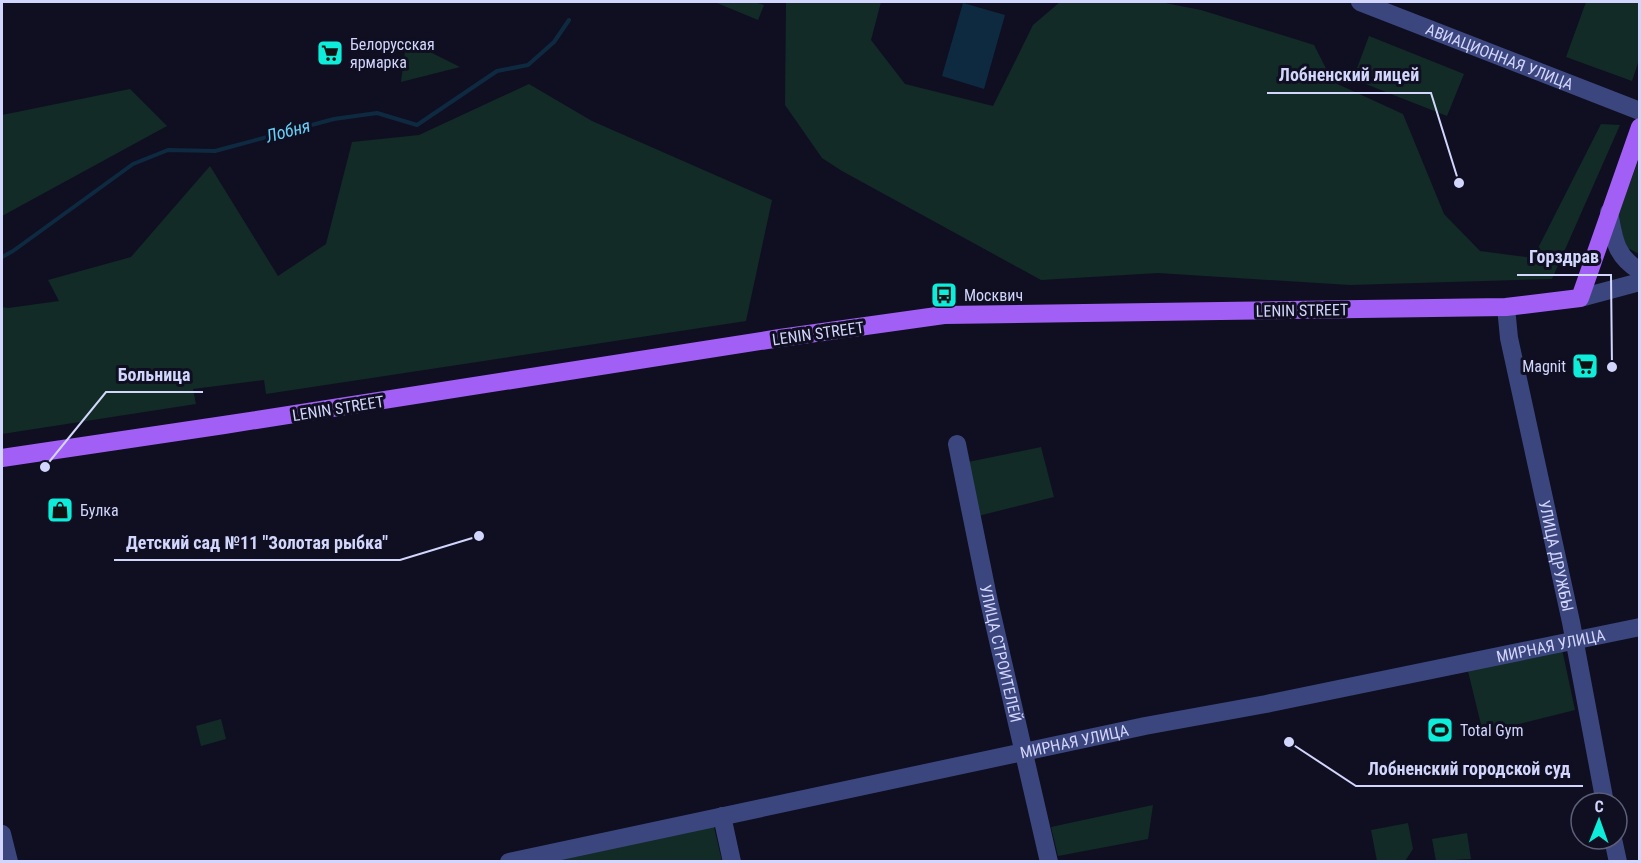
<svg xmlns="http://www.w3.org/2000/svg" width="1641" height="863" viewBox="0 0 1641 863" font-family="'Roboto Condensed',sans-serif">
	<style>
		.green { fill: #122b26 }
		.water { fill: #0e2a41 }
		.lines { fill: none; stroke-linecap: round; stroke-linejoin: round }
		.stream { stroke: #0e2a41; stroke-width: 4 }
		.minor { stroke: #3c467e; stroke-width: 18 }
		.major { stroke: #a15ff6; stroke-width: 18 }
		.labels { text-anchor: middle; stroke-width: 6; stroke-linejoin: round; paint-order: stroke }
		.poi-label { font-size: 16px; fill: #d2d5fc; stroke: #0f0f21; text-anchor: start }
		.street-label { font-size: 16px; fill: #d2d5fc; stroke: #0f0f21 }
		.water-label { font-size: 18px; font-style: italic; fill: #66cff7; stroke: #0f0f21 }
		.leader { fill: none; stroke: #d2d5fc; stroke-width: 2 }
		.callout-dot { fill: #d2d5fc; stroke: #0f0f21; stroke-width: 2 }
		.callout-label { font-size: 18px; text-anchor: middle; font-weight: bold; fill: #d2d5fc; stroke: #0f0f21; stroke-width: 6; stroke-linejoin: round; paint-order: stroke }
	</style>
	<rect width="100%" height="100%" fill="#0f0f21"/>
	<!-- green -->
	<path class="green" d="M718,2H754L764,5L758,20L717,3Z
		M786,2H881L871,40L905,84L993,106L1033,25L1060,2H1160L1201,10L1314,45L1333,82L1403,114L1444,214L1480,251L1533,258L1601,124L1620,125L1552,279L1350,285L1158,273L1041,280L842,171L822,158L785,105Z
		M1586,2H1639V60L1632,81L1566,57Z
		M1369,36L1464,74L1447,116L1353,79Z
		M428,51L460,67L401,82L405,52Z
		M529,84L592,121L772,200L746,321L266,394L264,380L193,389L196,404L2,434V307L8,308L59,301L48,280L131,257L210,166L278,276L326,244L352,142L419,135Z
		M130,89L167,126L2,216V115Z
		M1639,159V254L1626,247L1617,217Z
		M1041,447L1054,497L978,516L968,462Z
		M1562,649L1575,710L1483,733L1467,667Z
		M221,719L226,739L201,746L196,726Z
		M1153,805L1148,839L1058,856L1051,827Z
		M713,823L722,861L541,862Z
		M1408,823L1413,849L1405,861H1377L1371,830Z
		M1467,833L1471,859L1436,861L1432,839Z"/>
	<!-- water -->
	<path class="water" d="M963,3L1005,15L984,89L942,76Z"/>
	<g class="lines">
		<!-- stream -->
		<path class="stream" d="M2,257L13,251L133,164L168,150L215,151L334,119L377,113L417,125L497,71L528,65L554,42L569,20"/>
		<!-- minor -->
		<g class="minor">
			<path id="s1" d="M1360,2L1640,111"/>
			<path d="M1609,212C1614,239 1615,256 1640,271"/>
			<path d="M1580,298L1640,282"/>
			<path id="s2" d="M1506,307L1509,338L1571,622L1605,803"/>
			<path id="s3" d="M957,444L988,597L1049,862"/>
			<path d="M722,816L732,862"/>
			<path d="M2,834L9,862"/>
			<path d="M1613,839L1618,862"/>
			<path id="s4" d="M509,862L1145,726L1266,704L1640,627"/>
		</g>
		<!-- major -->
		<path class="major" d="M2,458L224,425L780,338L944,315L1506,307L1580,298L1640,127"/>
	</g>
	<!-- icons -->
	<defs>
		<symbol id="supermarket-square" viewBox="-11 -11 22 22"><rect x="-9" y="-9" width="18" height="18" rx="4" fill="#0dedda" stroke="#0f0f21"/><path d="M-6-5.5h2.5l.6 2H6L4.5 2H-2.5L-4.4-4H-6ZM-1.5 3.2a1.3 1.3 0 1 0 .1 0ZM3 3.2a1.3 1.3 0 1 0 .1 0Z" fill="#111"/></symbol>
		<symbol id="bus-square" viewBox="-11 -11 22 22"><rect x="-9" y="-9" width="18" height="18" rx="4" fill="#0dedda" stroke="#0f0f21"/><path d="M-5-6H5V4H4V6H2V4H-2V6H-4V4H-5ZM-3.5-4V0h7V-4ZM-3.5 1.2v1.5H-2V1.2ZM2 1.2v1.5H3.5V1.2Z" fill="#111"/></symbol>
		<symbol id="shop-square" viewBox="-11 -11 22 22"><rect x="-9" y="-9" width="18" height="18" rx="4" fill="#0dedda" stroke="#0f0f21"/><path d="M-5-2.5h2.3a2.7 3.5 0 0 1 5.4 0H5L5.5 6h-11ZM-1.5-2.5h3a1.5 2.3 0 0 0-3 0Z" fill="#111"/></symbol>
		<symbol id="stadium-square" viewBox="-11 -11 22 22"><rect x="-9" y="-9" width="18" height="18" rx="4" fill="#0dedda" stroke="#0f0f21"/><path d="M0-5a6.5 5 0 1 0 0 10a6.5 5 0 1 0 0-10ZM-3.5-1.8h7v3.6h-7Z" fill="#111"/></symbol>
	</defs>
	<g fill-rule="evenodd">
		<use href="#supermarket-square" x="315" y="38" width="30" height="30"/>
		<use href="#bus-square" x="929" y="280" width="30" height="30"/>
		<use href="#supermarket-square" x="1570" y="351" width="30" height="30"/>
		<use href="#shop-square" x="45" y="495" width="30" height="30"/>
		<use href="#stadium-square" x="1425" y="715" width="30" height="30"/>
	</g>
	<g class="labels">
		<!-- poi labels -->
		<g class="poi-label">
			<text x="350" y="50">Белорусская<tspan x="350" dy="18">ярмарка</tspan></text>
			<text x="964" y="301">Москвич</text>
			<text x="1566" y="372" text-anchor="end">Magnit</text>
			<text x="80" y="516">Булка</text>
			<text x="1460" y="736">Total Gym</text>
		</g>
		<!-- street labels -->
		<g class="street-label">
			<text dy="6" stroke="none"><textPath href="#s1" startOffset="150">АВИАЦИОННАЯ УЛИЦА</textPath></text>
			<text transform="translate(1302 310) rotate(-1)" y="6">LENIN STREET</text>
			<text transform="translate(818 333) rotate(-8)" y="6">LENIN STREET</text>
			<text transform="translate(338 408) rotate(-9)" y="6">LENIN STREET</text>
			<text dy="6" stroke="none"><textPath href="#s2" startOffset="254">УЛИЦА ДРУЖБЫ</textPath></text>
			<text dy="6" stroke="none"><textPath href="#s4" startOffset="1064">МИРНАЯ УЛИЦА</textPath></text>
			<text dy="6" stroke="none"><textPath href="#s3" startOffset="214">УЛИЦА СТРОИТЕЛЕЙ</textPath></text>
			<text dy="6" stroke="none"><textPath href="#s4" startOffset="578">МИРНАЯ УЛИЦА</textPath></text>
		</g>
		<!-- water labels -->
		<g class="water-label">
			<text transform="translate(288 131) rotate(-15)" y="6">Лобня</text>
		</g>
	</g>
	<!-- callouts -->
	<path class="leader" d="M1459 183L1431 93H1267M1612 367L1611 275H1517M45 467L106 392H203M479 536L400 560H114M1289 742L1356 786H1583"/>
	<g class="callout-dot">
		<circle cx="1459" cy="183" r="6"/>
		<circle cx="1612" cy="367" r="6"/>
		<circle cx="45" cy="467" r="6"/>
		<circle cx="479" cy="536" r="6"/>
		<circle cx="1289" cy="742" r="6"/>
	</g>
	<g class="callout-label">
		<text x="1349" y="81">Лобненский лицей</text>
		<text x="1564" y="263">Горздрав</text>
		<text x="154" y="381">Больница</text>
		<text x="257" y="549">Детский сад №11 "Золотая рыбка"</text>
		<text x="1469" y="775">Лобненский городской суд</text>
	</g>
	<!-- border -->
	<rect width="1641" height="863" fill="none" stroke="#d2d5fc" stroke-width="6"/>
	<!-- north arrow -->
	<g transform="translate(1599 821) rotate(1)"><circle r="28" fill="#0f0f21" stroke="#5d5e79" stroke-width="1.5"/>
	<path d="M0-4.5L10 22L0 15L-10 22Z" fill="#0dedda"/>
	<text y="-9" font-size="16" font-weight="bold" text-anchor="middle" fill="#d2d5fc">С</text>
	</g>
</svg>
